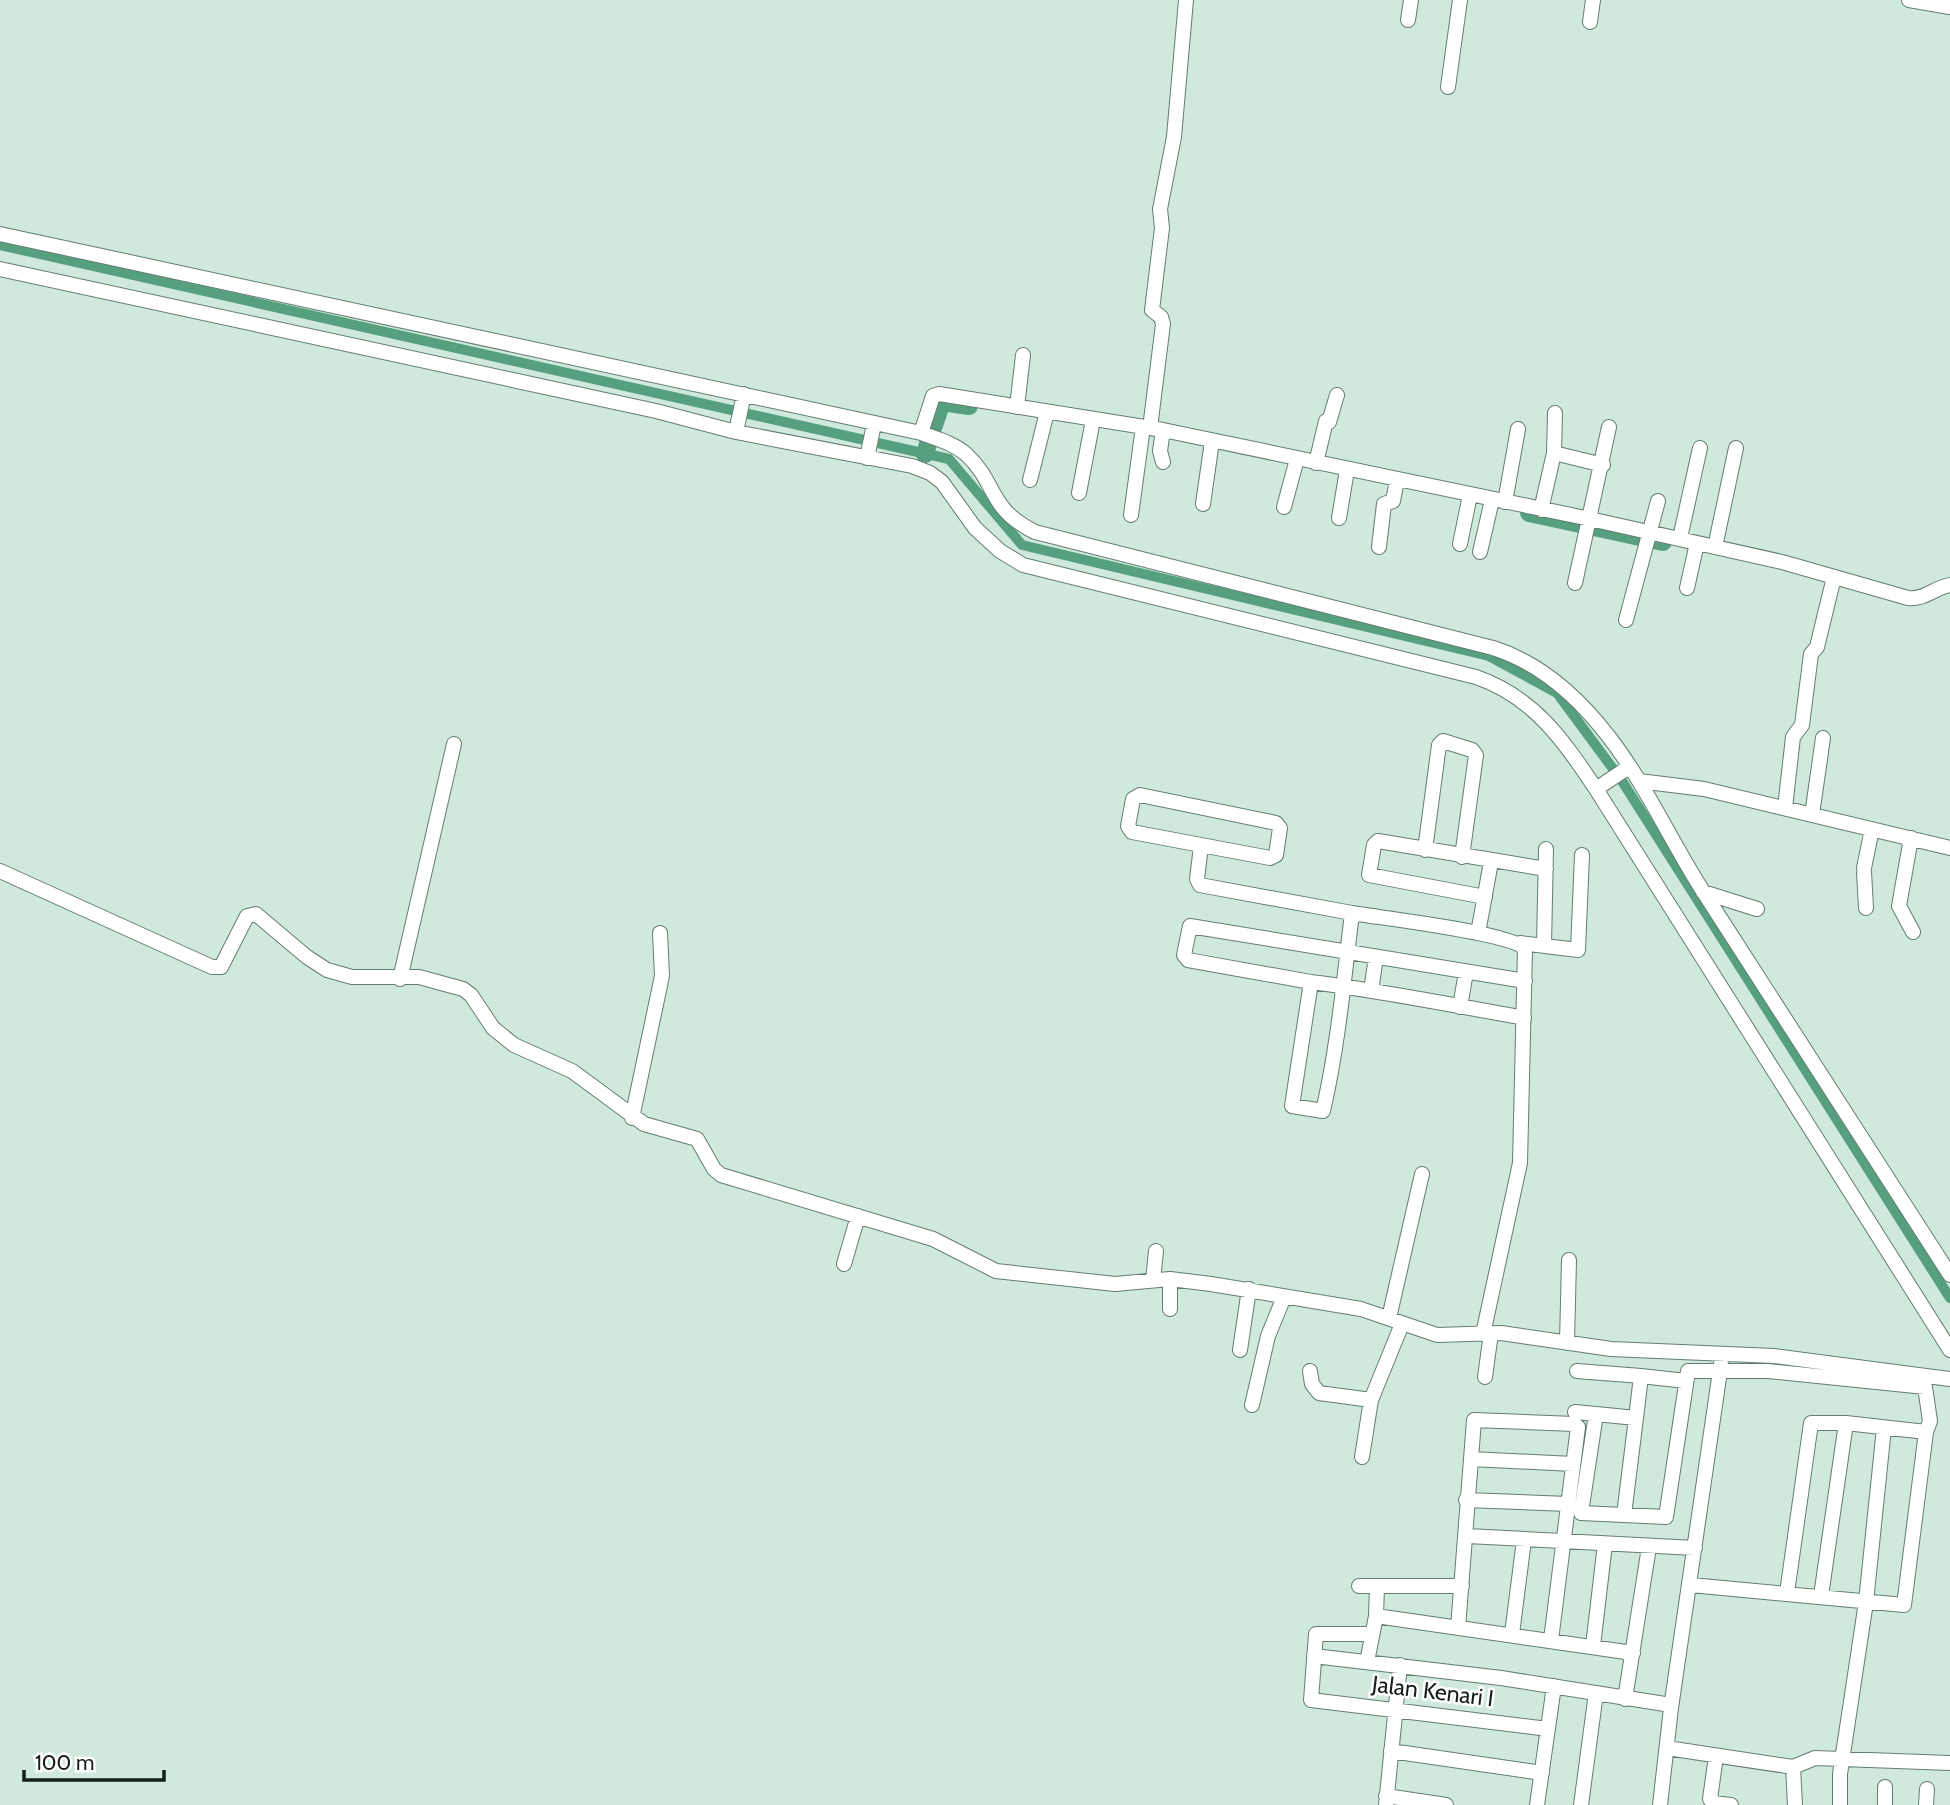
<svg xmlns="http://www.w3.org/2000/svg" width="1950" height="1805" viewBox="0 0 1950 1805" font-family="Cabin,sans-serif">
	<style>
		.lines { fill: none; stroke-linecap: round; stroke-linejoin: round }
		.canal { stroke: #57a07f; stroke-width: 10 }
		.river { stroke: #57a07f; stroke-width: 18 }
		.minor-casing { stroke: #657d71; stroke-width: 16 }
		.minor { stroke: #fff; stroke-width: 14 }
		.labels { text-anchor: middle; stroke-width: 5; stroke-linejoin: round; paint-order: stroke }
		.street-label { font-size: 23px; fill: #151f1a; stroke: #fff }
	</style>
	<rect width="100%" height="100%" fill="#cfe9dc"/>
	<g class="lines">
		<!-- canal -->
		<path class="canal" d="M0,245L949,459L1022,545L1489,656L1557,693L1622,781L1950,1298"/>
		<!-- river -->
		<path class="river" d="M933,428L942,402L969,406
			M925,454L928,444
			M1529,513L1663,542"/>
		<defs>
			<path id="minor" d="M1909,0L1950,7
				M1408,20L1411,0
				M1590,22L1593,0
				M1448,87L1460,0
				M0,234L921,433C937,439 953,443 966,454C998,484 987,508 1035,532L1493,648C1541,663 1579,698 1609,737C1647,786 1672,844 1706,896C1787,1022 1869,1148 1950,1275
				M0,269L656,411L736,432L912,466L930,473L942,482L975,528L1000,551L1023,565L1476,677C1534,697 1563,740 1596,789L1950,1350
				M1017,407L1023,355
				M1150,428L1163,324L1161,317L1152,310L1162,228L1160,209L1174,137L1186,0
				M1163,430L1160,451L1163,462
				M736,432L744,394
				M921,433L933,396L939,394L1163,430L1590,519L1782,562L1908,598C1924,600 1934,588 1950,585
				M1554,453L1603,465
				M867,458L874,424
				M1316,463L1326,421L1329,422L1337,395
				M1030,480L1047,412
				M1079,493L1093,420
				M1505,502L1518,429
				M1203,504L1212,441
				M1284,507L1297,459
				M1541,510L1554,453L1555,413
				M1131,515L1143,427
				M1339,518L1347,470
				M1680,538L1700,448
				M1460,544L1470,495
				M1379,547L1384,504L1393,501L1397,480
				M1715,547L1736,448
				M1480,552L1492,500
				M1575,583L1609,427
				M1687,588L1697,543
				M1626,620L1658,501
				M1639,781L1704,789L1950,848
				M1596,789L1629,767
				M1140,795L1276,823L1280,828L1276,855L1270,858L1132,832L1128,826L1133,799Z
				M1785,808L1793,737L1802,725L1811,654L1817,647L1834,577
				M1812,815L1823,738
				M1911,838L1899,906L1913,932
				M1201,846L1197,879L1200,885L1352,913C1344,979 1338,1046 1323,1111L1292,1106L1311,982C1382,991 1453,1005 1524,1018
				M1425,850L1439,745L1443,741L1472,750L1476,755L1462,857
				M1864,868L1872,829
				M0,871L212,967H221L247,916L256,914L307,957L327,970L352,977H419L463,989L471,995L493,1028L514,1045L572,1071L644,1124L697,1139L714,1169L721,1175L933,1239L996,1271L1115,1284L1170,1279L1211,1284L1361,1309L1437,1335L1501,1333L1611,1349L1774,1356L1950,1379
				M1864,872L1866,908
				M1703,892L1757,909
				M1485,897L1369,875L1374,845L1378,841L1546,869
				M1352,913C1381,918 1512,933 1525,949L1520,1163L1483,1334
				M1478,933L1491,862
				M1520,943L1578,950L1582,855
				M1544,945L1546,849
				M400,979L454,744
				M1311,982L1188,960L1184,955L1190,926L1525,981
				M1371,991L1376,957
				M1460,1007L1466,972
				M632,1118L662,976L660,933
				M844,1264L858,1216
				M1153,1280L1156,1251
				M1170,1309V1279
				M1389,1318L1422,1174
				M1567,1343L1569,1260
				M1240,1350L1249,1289
				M1310,1371L1312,1384L1319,1393L1371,1400
				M1577,1371L1641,1376
				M1485,1377L1491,1333
				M1252,1405L1268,1336L1284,1297
				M1575,1412L1596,1414
				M1636,1418L1641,1376L1686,1381
				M1362,1457L1371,1400L1402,1324
				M1471,1459L1573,1464
				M1466,1500L1568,1504
				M1624,1515L1636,1418L1596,1414L1581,1513L1666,1517L1688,1371H1720L1721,1364
				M1467,1536L1695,1548
				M1691,1585L1904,1605L1926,1432L1846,1423H1811L1787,1593
				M1359,1586H1462
				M1821,1596L1846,1423
				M1376,1616L1633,1653
				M1458,1628L1474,1420L1574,1424L1578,1427L1551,1640
				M1371,1634H1316L1311,1700L1548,1729
				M1512,1634L1524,1540
				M1593,1646L1605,1544
				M1314,1656L1501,1678L1671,1705
				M1367,1662L1376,1616L1377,1587
				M1625,1699L1649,1547
				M1667,1748L1793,1767L1815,1758L1950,1763
				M1391,1751L1542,1773
				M1716,1756L1710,1799L1713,1803L1731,1805
				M1793,1767L1795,1805
				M1386,1796L1446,1805
				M1386,1805L1400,1665
				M1537,1805L1554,1686
				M1581,1805L1596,1693
				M1660,1805L1671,1708L1720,1371H1768L1925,1387L1930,1421L1926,1432
				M1840,1805V1774L1866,1602L1884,1428
				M1885,1805V1787
				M1926,1805L1927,1789"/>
		</defs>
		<!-- minor casing -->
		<use href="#minor" class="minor-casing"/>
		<!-- minor -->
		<use href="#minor" class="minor"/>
	</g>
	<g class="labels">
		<!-- street labels -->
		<g class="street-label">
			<text transform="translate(1433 1691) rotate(7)" y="8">Jalan Kenari I</text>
		</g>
	</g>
	<!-- scale -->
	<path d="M24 1770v10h140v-10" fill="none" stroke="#151f1a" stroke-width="3.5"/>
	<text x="35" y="1770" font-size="21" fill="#151f1a" stroke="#ffffff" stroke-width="5" paint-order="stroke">100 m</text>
</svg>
